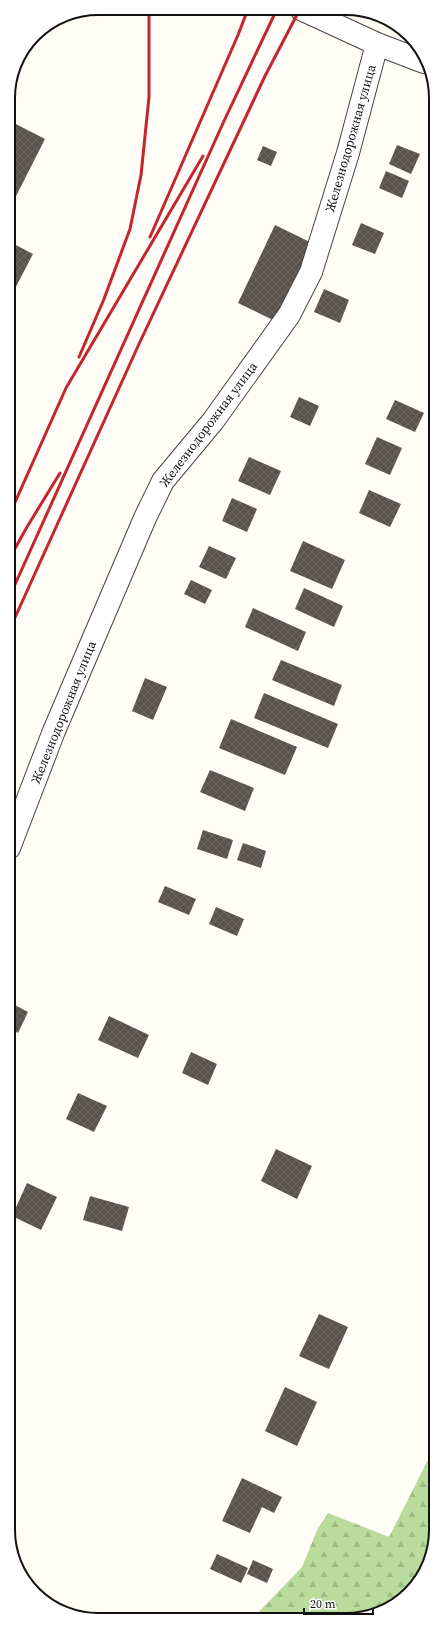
<svg xmlns="http://www.w3.org/2000/svg" width="444" height="1628" viewBox="0 0 444 1628" font-family="'Source Serif 4',serif">
	<style>
		.forest { fill: url(#forest-firs) }
		.building { fill: url(#building-cross-hatch) }
		.lines { fill: none; stroke-linecap: round; stroke-linejoin: round }
		.minor-casing { stroke: #444; stroke-width: 24 }
		.minor { stroke: #fff; stroke-width: 22 }
		.rail { stroke: #c4262e; stroke-width: 3 }
		.labels { text-anchor: middle; stroke-width: 4; stroke-linejoin: round; paint-order: stroke }
		.street-label { font-size: 13px; fill: #111; stroke: #fff }
		.rim { fill: none; stroke: #111; stroke-width: 2 }
	</style>
	<defs>
		<pattern id="forest-firs" width="22" height="20" patternUnits="userSpaceOnUse"><rect width="22" height="20" fill="#b9dc9c"/><path d="M5 1l3.5 6h-7zM16 11l3.5 6h-7z" fill="#9ebc85"/></pattern>
		<pattern id="building-cross-hatch" width="8" height="8" patternUnits="userSpaceOnUse"><rect width="8" height="8" fill="#5a524d"/><path d="M0 0l8 8M0 8l8-8" fill="none" stroke="#6d6662"/></pattern>
	</defs>
	<rect width="100%" height="100%" fill="#fffdf5"/>
	<!-- forest -->
	<path class="forest" d="M436,1444V1536L414,1590L386,1611L358,1619H252L302,1567L318,1528L328,1513L389,1537Z"/>
	<!-- building -->
	<path class="building" d="M8,120L45,139L8,212Z
		M397,145L420,154L411,174L389,164Z
		M263,146L277,152L271,166L257,160Z
		M386,171L409,181L402,198L379,188Z
		M361,223L384,233L375,254L352,245Z
		M275,225L314,244L277,322L238,303Z
		M8,241L33,254L8,302Z
		M324,289L349,300L340,323L314,312Z
		M299,397L319,406L310,426L290,417Z
		M395,400L424,413L415,432L386,419Z
		M377,437L402,448L390,475L365,464Z
		M249,457L281,471L270,495L238,481Z
		M369,490L401,504L390,527L359,513Z
		M232,498L257,509L247,532L222,521Z
		M303,541L345,560L332,589L290,571Z
		M209,546L236,558L226,579L199,567Z
		M191,580L212,590L205,604L184,594Z
		M304,588L343,606L334,627L295,609Z
		M253,608L306,632L298,651L245,627Z
		M281,660L342,685L334,706L272,680Z
		M145,678L167,687L153,720L132,711Z
		M264,693L338,724L328,748L254,718Z
		M231,719L297,747L285,775L219,748Z
		M210,770L254,788L245,811L200,792Z
		M203,830L233,840L227,859L197,849Z
		M243,843L266,851L261,868L237,860Z
		M165,886L196,899L189,915L158,902Z
		M216,907L244,919L237,936L209,924Z
		M9,1002L28,1012L18,1033L9,1028Z
		M109,1016L149,1035L138,1058L98,1040Z
		M191,1052L217,1064L208,1085L182,1073Z
		M78,1093L107,1106L94,1132L66,1119Z
		M276,1149L312,1166L297,1199L261,1181Z
		M27,1183L57,1197L41,1230L12,1216Z
		M90,1196L129,1207L122,1231L83,1220Z
		M319,1314L348,1327L329,1369L299,1356Z
		M285,1387L317,1402L297,1446L265,1431Z
		M242,1478L282,1497L274,1513L262,1507L250,1533L222,1521Z
		M217,1554L248,1568L241,1583L210,1569Z
		M253,1560L273,1569L267,1583L247,1574Z"/>
	<g class="lines">
		<defs>
			<path id="minor" d="M301,9L377,44L424,62
				M9,848L54,731L145,518L163,481L213,421L289,315L311,272L348,153L377,44"/>
		</defs>
		<!-- minor casing -->
		<use href="#minor" class="minor-casing"/>
		<!-- minor -->
		<use href="#minor" class="minor"/>
		<!-- rail -->
		<path class="rail" d="M150,237L238,35L248,9
			M79,357L104,299L130,229L141,175L149,97V8
			M8,518L66,388L203,156
			M8,561L27,527L60,473
			M8,600L224,121L277,9
			M8,633L139,344L265,76L300,9"/>
	</g>
	<g class="labels">
		<!-- street labels -->
		<g class="street-label">
			<text transform="translate(350 138) rotate(-74)" y="5">Железнодорожная улица</text>
			<text transform="translate(208 424) rotate(-53)" y="5">Железнодорожная улица</text>
			<text transform="translate(63 712) rotate(-68)" y="5">Железнодорожная улица</text>
		</g>
	</g>
	<!-- crop -->
	<path d="M0 0H444V1628H0ZM98 15H346A83 83 0 0 1 429 98V1530A83 83 0 0 1 346 1613H98A83 83 0 0 1 15 1530V98A83 83 0 0 1 98 15Z" fill="#fff" fill-rule="evenodd"/>
	<path class="rim" d="M98 15H346A83 83 0 0 1 429 98V1530A83 83 0 0 1 346 1613H98A83 83 0 0 1 15 1530V98A83 83 0 0 1 98 15Z"/>
	<!-- scale -->
	<path d="M304 1608v6h69v-6" fill="none" stroke="#111111" stroke-width="2"/>
	<text x="310" y="1608" font-size="12" fill="#111111" stroke="#ffffff" stroke-width="3" paint-order="stroke">20 m</text>
</svg>
